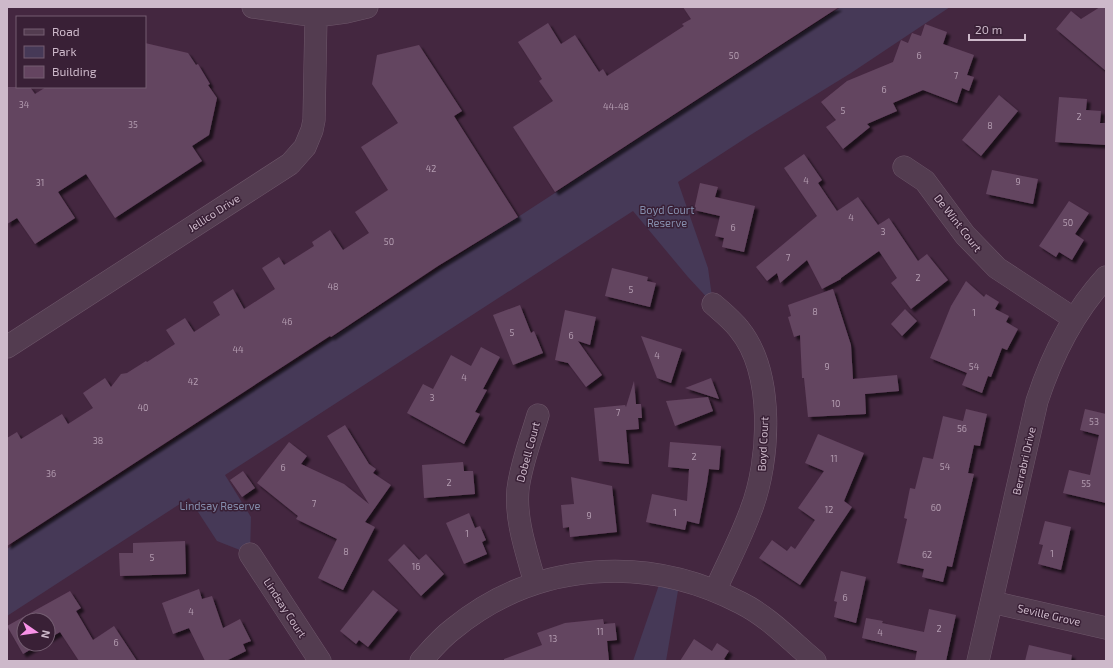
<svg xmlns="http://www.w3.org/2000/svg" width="1113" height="668" viewBox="0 0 1113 668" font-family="'Exo 2',sans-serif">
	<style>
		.green { fill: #463957 }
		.building { fill: #644460; filter: url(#shadow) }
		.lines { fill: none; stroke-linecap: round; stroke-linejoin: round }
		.street-casing { stroke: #6e576a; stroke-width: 23 }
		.street { stroke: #533c50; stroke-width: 22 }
		.labels { text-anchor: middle; stroke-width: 3; stroke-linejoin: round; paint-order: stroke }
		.number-label { font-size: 9px; fill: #b39cb0 }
		.park-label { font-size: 11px; fill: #858ead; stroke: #392036 }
		.street-label { font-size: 11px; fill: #cdb9ca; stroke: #392036 }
	</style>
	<defs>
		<filter id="shadow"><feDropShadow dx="3.5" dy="3.5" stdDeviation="1" flood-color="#0009"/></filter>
	</defs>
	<rect width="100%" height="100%" fill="#442740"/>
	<!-- green -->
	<path class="green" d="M841,7H950L851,73L752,134L678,182L708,268L713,304L688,277L633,211L225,475L251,517L250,554L217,541L189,498L7,616V549Z
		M662,576L680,579L666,661H633Z"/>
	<!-- building -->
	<path class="building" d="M683,7H839L555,192L513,127L553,101L539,81L542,79L518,42L548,23L561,44L575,35L599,72L603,69L607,76L684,26L682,24L691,19Z
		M1100,7H1106V71L1056,29L1071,11L1081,19Z
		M925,24L947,32L943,44L974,55L967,75L974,77L969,91L962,88L957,103L923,90L893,103L897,111L867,124L870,127L843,149L826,127L836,120L821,102L847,81L893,62L901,40L908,43L912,33L921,36Z
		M145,43L188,53L196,65L198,64L210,84L208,85L217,98L209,135L192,146L202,161L115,218L86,174L58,192L75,218L35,244L17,218L7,224V87H30L35,94L46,87H145Z
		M419,45L462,111L454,116L518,217L438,266L331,337L330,336L7,546V438L17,432L21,439L62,414L68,424L93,408L83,393L105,378L111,387L121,374L127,373L146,361L147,362L175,344L166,330L185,318L194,332L220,315L213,302L233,289L244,309L275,289L262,268L279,257L284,265L314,246L312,242L330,230L343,250L369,233L355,212L388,190L361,147L398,123L372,84L377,55Z
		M999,95L1018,111L981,156L962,140Z
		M1059,97L1087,99L1086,110L1101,111L1100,123H1106V145L1055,142Z
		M804,154L822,180L818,183L837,211L858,197L878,225L889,218L918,261L927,254L948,280L911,309L891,283L897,278L879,251L841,278V279L822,289L807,260L780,283L777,273L767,281L756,267L817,216L784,168Z
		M992,170L1038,179L1033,204L986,194Z
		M700,183L718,187L715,197L755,206L744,252L722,247L724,238L715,236L720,216L694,210Z
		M1069,201L1089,213L1075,234L1084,240L1072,260L1059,252L1056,257L1039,246Z
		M612,268L648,277L647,281L656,283L650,307L605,296Z
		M966,281L984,297L986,294L999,302L995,309L1009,316L1006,322L1018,329L1007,350L1002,348L991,377L988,376L982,393L962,385L967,373L930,358L951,306Z
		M833,289L851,345L853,379L897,375L899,391L865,394L866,414L808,417L804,378H802L800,335L794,337L788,317L791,316L788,305Z
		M520,305L531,333L534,331L543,353L513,365L493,315Z
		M905,309L917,321L902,336L891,324Z
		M565,310L596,317L590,345L578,341L602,375L586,387L568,363L555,360Z
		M641,336L682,349L671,383L657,378Z
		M481,347L500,357L483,389L487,390L475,412L480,414L464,444L407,413L423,384L433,389L451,355L471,366Z
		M711,378L719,399L685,388Z
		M634,381L636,404H641L642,418H638L639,429L626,430L629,464L599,461L594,408L625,405L626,407Z
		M708,397L713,411L675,426L666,401Z
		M966,409L987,414L980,446L974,445L968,473L974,474L952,567L947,566L943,582L922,577L924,569L897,563L907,519L904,518L910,488L915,489L923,457L933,459L943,416L963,421Z
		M1085,409L1106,414V503L1063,493L1069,470L1090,475L1099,435L1080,430Z
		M345,425L369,464L376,469L373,473L391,485L365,522L375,527L343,590L318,578L337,539L296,519L298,516L257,483L289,442L307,456L301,464L344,484L369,504L327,436Z
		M818,434L864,453L844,501L852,507L800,585L759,558L772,540L787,551L791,546L795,549L815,520L798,508L824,471L805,463Z
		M670,442L721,446L719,470L709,469L707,483L699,524L687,521L685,530L646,522L652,494L687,501L689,469L668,467Z
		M463,462L464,471H473L475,494L424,498L422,465Z
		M243,471L255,488L242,497L230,480Z
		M571,477L612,486L617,532L570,537L569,527L563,528L561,505L574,504Z
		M469,513L475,528L480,526L486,540L482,542L487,554L464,564L446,523Z
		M1045,521L1071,527L1061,570L1038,564L1043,545L1039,544Z
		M185,541L186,574L120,576L119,553H133V543Z
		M404,544L419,560L426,554L444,574L421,596L388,560Z
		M841,571L866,577L856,623L834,617L837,602L834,601Z
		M199,589L202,599L212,596L223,628L240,619L251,641L243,644L246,651L226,661H205L189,628L173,634L162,603Z
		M373,590L398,610L368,647L359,640L356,644L340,631Z
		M70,591L81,608L76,611L93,640L114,626L137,661H79L60,632L48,639V620H24V644H40L23,654L7,626Z
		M929,609L956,615L946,661H915L917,651L862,638L866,618L883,621L882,623L924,632Z
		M603,619L604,624L615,623L617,640L607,641L609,661H504V659L542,645L537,633L565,623Z
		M694,639L712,651L717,643L729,651L724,659L727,661H680Z
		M1029,645L1072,655L1071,661H1025Z"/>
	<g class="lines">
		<defs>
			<path id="street" d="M253,7L316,16L346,12L367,7
				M904,167L925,181L965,235L997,268L1073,318
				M713,304C722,312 732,320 739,329C775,373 770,461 751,510C741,538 727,564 715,591
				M7,347L290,164L305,147L312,130L314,120L316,16
				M250,554L320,661
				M535,583C527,553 515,521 518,489C521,464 531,439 538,415
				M992,602L1106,628
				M421,661C431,650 441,638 453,629C536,561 647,554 741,603C769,617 791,641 815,661
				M978,661L1037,401C1052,355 1073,313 1106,277"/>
		</defs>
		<!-- street casing -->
		<use href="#street" class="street-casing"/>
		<!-- street -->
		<use href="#street" class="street"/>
	</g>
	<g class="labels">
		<!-- number labels -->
		<g class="number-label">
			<text x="734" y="59">50</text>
			<text x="919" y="59">6</text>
			<text x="956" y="79">7</text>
			<text x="884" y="93">6</text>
			<text x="24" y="108">34</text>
			<text x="616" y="110">44-48</text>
			<text x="843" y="114">5</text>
			<text x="1079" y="120">2</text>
			<text x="133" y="128">35</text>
			<text x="990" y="129">8</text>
			<text x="431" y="172">42</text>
			<text x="806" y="184">4</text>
			<text x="1018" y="185">9</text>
			<text x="40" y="186">31</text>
			<text x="851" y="221">4</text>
			<text x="1068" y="226">50</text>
			<text x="733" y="231">6</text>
			<text x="883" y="235">3</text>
			<text x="389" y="245">50</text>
			<text x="788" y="261">7</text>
			<text x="918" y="281">2</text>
			<text x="333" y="290">48</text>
			<text x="631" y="293">5</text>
			<text x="815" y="315">8</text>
			<text x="974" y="316">1</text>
			<text x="287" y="325">46</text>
			<text x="512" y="336">5</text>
			<text x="571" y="339">6</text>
			<text x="238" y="353">44</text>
			<text x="657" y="359">4</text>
			<text x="827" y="370">9</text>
			<text x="974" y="370">54</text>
			<text x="464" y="381">4</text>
			<text x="193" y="385">42</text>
			<text x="432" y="401">3</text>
			<text x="836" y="407">10</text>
			<text x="143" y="411">40</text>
			<text x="618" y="416">7</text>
			<text x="1094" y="425">53</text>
			<text x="962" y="432">56</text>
			<text x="98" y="444">38</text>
			<text x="694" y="460">2</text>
			<text x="834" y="462">11</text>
			<text x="945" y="470">54</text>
			<text x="283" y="471">6</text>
			<text x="51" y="477">36</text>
			<text x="449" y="486">2</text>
			<text x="1086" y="487">55</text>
			<text x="314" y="507">7</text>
			<text x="936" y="511">60</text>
			<text x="829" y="513">12</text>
			<text x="675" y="516">1</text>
			<text x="589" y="519">9</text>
			<text x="467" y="537">1</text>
			<text x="346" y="555">8</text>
			<text x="1052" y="557">1</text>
			<text x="927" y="558">62</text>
			<text x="152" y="561">5</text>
			<text x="416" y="570">16</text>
			<text x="845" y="601">6</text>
			<text x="191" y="615">4</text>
			<text x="939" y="632">2</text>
			<text x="600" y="635">11</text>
			<text x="880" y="636">4</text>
			<text x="553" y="642">13</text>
			<text x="116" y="646">6</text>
		</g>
		<!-- park labels -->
		<g class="park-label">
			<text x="667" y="214">Boyd Court<tspan x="667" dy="13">Reserve</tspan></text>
			<text x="220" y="510">Lindsay Reserve</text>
		</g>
		<!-- street labels -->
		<g class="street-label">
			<text transform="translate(214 213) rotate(-33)" y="4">Jellico Drive</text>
			<text transform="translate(958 223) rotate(52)" y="4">De Wint Court</text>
			<text transform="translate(763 444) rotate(-87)" y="4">Boyd Court</text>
			<text transform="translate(528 452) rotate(-75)" y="4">Dobell Court</text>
			<text transform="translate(1024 461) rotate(-77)" y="4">Berrabri Drive</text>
			<text transform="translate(285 608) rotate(57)" y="4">Lindsay Court</text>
			<text transform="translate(1049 615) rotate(13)" y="4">Seville Grove</text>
		</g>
	</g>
	<!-- border -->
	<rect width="1113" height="668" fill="none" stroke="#cdb9ca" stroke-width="16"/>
	<!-- legend -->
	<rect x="16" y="16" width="130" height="72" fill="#392036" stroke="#745d71"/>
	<rect x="24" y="29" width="20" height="6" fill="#533c50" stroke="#745d71"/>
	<text x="52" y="36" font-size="12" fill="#cdb9ca">Road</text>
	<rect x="24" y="46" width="20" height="12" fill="#463957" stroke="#745d71"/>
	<text x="52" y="56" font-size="12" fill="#cdb9ca">Park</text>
	<rect x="24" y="66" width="20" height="12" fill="#644460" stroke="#745d71"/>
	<text x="52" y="76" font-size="12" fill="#cdb9ca">Building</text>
	<!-- north arrow -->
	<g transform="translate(36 632) rotate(103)"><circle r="19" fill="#392036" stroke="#745d71"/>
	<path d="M0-3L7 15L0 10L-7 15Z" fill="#f992e8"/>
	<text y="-6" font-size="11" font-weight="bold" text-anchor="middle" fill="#cdb9ca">N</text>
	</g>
	<!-- scale -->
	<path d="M969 34v6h56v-6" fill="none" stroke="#cdb9ca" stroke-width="2"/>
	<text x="975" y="34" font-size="12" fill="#cdb9ca" stroke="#392036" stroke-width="3" paint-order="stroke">20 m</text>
</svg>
